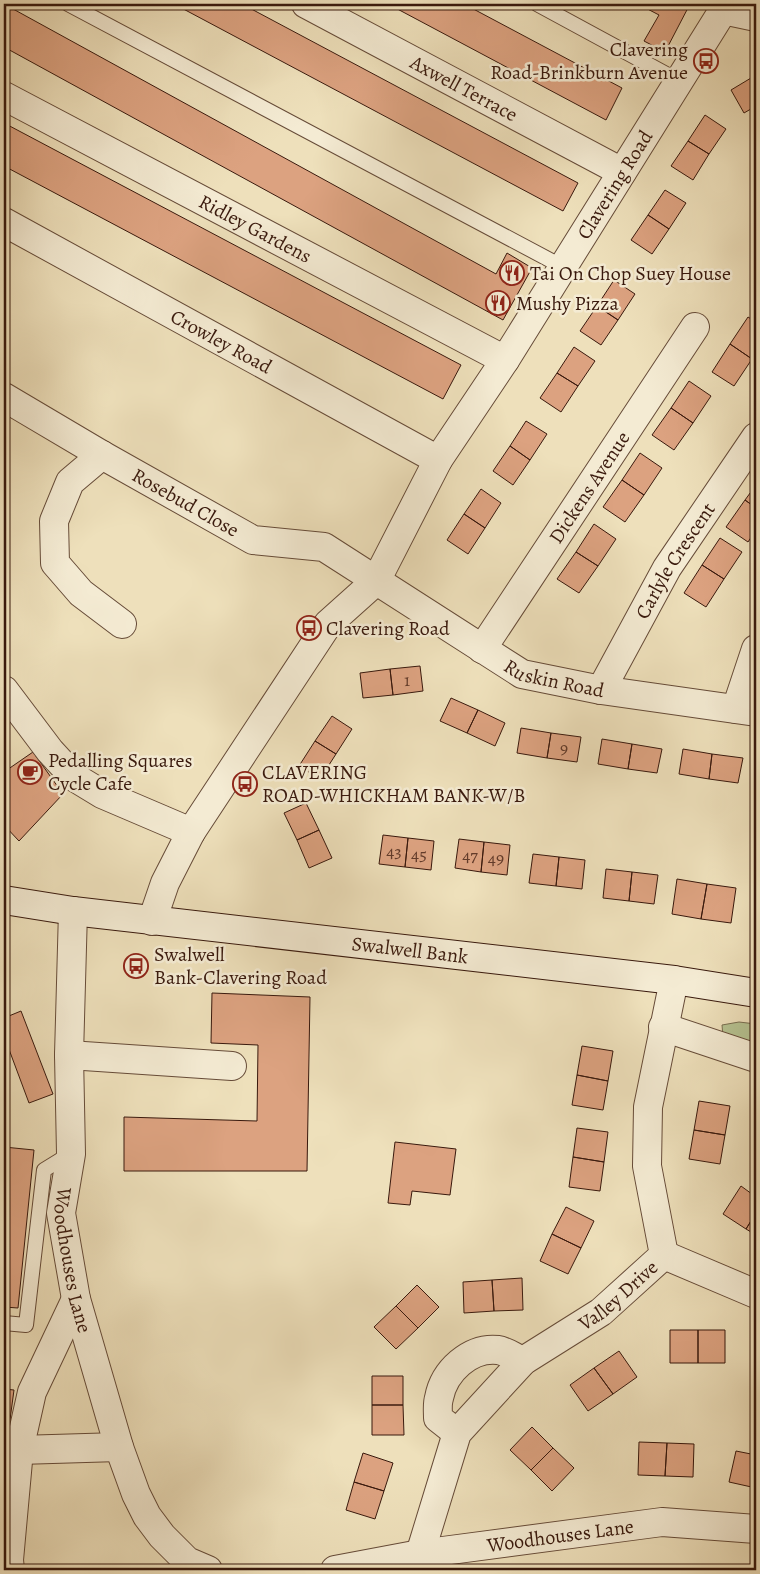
<svg xmlns="http://www.w3.org/2000/svg" width="760" height="1574" viewBox="0 0 760 1574" font-family="Alegreya,serif">
	<style>
		.green { fill: #b6c392; stroke: #786e50 }
		.building { fill: #dca280; stroke: #39190d }
		.lines { fill: none; stroke-linecap: round; stroke-linejoin: round }
		.lane-casing { stroke: #664b38; stroke-width: 16 }
		.street-casing { stroke: #664b38; stroke-width: 30 }
		.secondary-casing { stroke: #39190d; stroke-width: 30 }
		.lane { stroke: #f4ebd3; stroke-width: 14 }
		.street { stroke: #f4ebd3; stroke-width: 28 }
		.secondary { stroke: #f4ebd3; stroke-width: 28 }
		.labels { text-anchor: middle; stroke-width: 5; stroke-linejoin: round; paint-order: stroke }
		.number-label { font-size: 18px; fill: #623b2a }
		.poi-label { font-size: 20px; fill: #39190d; stroke: #f4ebd3; text-anchor: start }
		.street-label { font-size: 20px; fill: #39190d; stroke: #f4ebd3 }
	</style>
	<rect width="100%" height="100%" fill="#eee0bb"/>
	<filter id="stains"><feTurbulence type="fractalNoise" baseFrequency=".004" numOctaves="4"/><feColorMatrix values="0 0 0 0 .2 0 0 0 0 .09 0 0 0 0 .02 0 0 0 .5 -.17"/></filter>
	<radialGradient id="worn" r=".72"><stop offset=".6" stop-color="#630" stop-opacity="0"/><stop offset="1" stop-color="#630" stop-opacity=".3"/></radialGradient>
	<!-- green -->
	<path class="green" d="M739,1022L756,1024V1048L723,1037L722,1025Z"/>
	<!-- building -->
	<path class="building" d="M4,4L496,274L507,253L532,268L503,320L4,47Z
		M174,4H242L578,183L563,211Z
		M388,4H464L622,88L606,120Z
		M638,4H690L665,52L644,41L659,15Z
		M756,75V106L744,113L731,90Z
		M705,115L726,129L709,154L688,141Z
		M4,123L461,365L443,399L4,166Z
		M688,141L709,154L693,180L671,166Z
		M665,190L686,203L669,229L648,215Z
		M648,215L669,229L652,254L631,240Z
		M614,280L635,294L618,320L597,306Z
		M597,306L618,320L601,345L580,331Z
		M748,317L756,322V353L752,359L730,344Z
		M730,344L752,359L734,386L712,372Z
		M574,347L595,361L578,386L557,373Z
		M557,373L578,386L561,412L540,398Z
		M689,381L711,396L693,423L671,408Z
		M671,408L693,423L674,450L652,435Z
		M526,421L547,434L530,460L510,446Z
		M510,446L530,460L513,485L493,471Z
		M640,453L662,468L644,495L622,480Z
		M622,480L644,495L625,522L603,507Z
		M756,485V508L745,500Z
		M481,489L501,503L485,528L464,514Z
		M745,500L756,508V530L748,542L726,527Z
		M464,514L485,528L468,554L447,540Z
		M594,524L616,539L598,566L576,552Z
		M720,538L742,552L724,579L702,565Z
		M576,552L598,566L579,593L557,579Z
		M702,565L724,579L706,607L684,593Z
		M420,666L423,691L393,695L390,669Z
		M390,669L393,695L363,698L360,673Z
		M451,698L478,710L467,733L440,721Z
		M478,710L505,723L495,746L467,733Z
		M332,716L352,729L336,754L315,741Z
		M521,728L551,733L547,758L517,753Z
		M551,733L581,737L577,762L547,758Z
		M602,739L632,744L628,769L598,764Z
		M315,741L336,754L320,779L299,766Z
		M632,744L662,749L657,773L628,769Z
		M683,749L712,754L709,779L679,774Z
		M33,752L63,794L19,841L4,825V772Z
		M712,754L743,758L738,783L709,779Z
		M306,803L319,830L297,840L284,813Z
		M319,830L332,858L309,868L297,840Z
		M383,835L408,838L405,867L379,864Z
		M408,838L434,841L431,870L405,867Z
		M459,839L484,842L481,872L455,868Z
		M484,842L510,845L507,875L481,872Z
		M533,854L559,857L556,886L529,883Z
		M559,857L585,860L582,889L556,886Z
		M606,869L632,872L629,901L603,898Z
		M632,872L658,875L654,904L629,901Z
		M677,879L707,884L701,919L672,914Z
		M707,884L736,888L731,923L701,919Z
		M212,993L310,997L307,1171H124V1117L257,1121L258,1045L211,1043Z
		M21,1011L53,1094L29,1103L4,1036V1018Z
		M582,1046L613,1051L608,1081L577,1075Z
		M577,1075L608,1081L603,1110L572,1105Z
		M699,1101L730,1106L725,1135L694,1130Z
		M577,1128L608,1132L604,1162L573,1157Z
		M694,1130L725,1135L720,1164L689,1159Z
		M395,1142L456,1149L450,1195L412,1191L410,1205L388,1203Z
		M4,1147L34,1150L18,1308L4,1307Z
		M573,1157L604,1162L600,1191L569,1187Z
		M741,1186L756,1197V1213L746,1229L723,1214Z
		M566,1207L594,1221L581,1248L552,1234Z
		M756,1213V1235L746,1229Z
		M552,1234L581,1248L568,1274L540,1261Z
		M522,1278L523,1310L494,1311L492,1280Z
		M492,1280L494,1311L464,1313L463,1282Z
		M417,1285L439,1307L418,1328L396,1306Z
		M396,1306L418,1328L396,1349L374,1327Z
		M670,1330H698V1363H670Z
		M698,1330H725V1363H698Z
		M619,1351L637,1377L613,1394L594,1368Z
		M594,1368L613,1394L588,1411L570,1385Z
		M372,1376H403V1405H372Z
		M4,1389L14,1390L9,1427H4Z
		M372,1405H403L404,1435H372Z
		M532,1427L553,1448L531,1470L510,1450Z
		M639,1442L667,1443L665,1476L638,1475Z
		M667,1443L694,1444L693,1477L665,1476Z
		M553,1448L574,1468L552,1491L531,1470Z
		M736,1451L756,1455V1488L729,1482Z
		M363,1453L393,1463L384,1491L354,1482Z
		M354,1482L384,1491L375,1519L346,1510Z"/>
	<g class="lines">
		<defs>
			<path id="lane" d="M68,4L563,267
				M537,4L679,81
				M4,1323L26,1325L44,1170L70,1154"/>
			<g id="street">
				<path id="s1" d="M306,4L622,172"/>
				<path d="M723,10L756,17"/>
				<path id="s2" d="M4,96L505,360"/>
				<path id="s3" d="M4,222L438,460"/>
				<path id="s4" d="M4,397L102,455L253,540L324,547L522,674L601,690L756,712"/>
				<path d="M102,455L70,482L54,521L55,563L81,593L122,624"/>
				<path id="s5" d="M482,649L695,327"/>
				<path d="M4,690L50,751L74,777L102,794L191,832"/>
				<path id="s6" d="M601,690L667,568L756,437"/>
				<path d="M736,709L756,649"/>
				<path id="s7" d="M73,911L69,1055L71,1154L61,1213L76,1299L119,1447L136,1494L147,1516L162,1536L187,1561L208,1570"/>
				<path id="s8" d="M152,921L165,883L191,832L328,624L376,581L438,460L505,360L727,4"/>
				<path d="M663,1027L756,1058"/>
				<path d="M69,1055L232,1066"/>
				<path d="M664,1255L756,1294"/>
				<path d="M457,1433L438,1418C438,1411 437,1404 439,1398C444,1371 470,1347 498,1350C506,1351 515,1358 523,1361"/>
				<path d="M19,1450L119,1447"/>
				<path id="s9" d="M420,1554L457,1433L523,1361L601,1312L664,1255L647,1166L648,1107L674,980"/>
				<path d="M10,1570L9,1560L19,1450L32,1392L76,1299"/>
				<path id="s10" d="M335,1570L420,1554L662,1522L756,1529"/>
			</g>
			<g id="secondary">
				<path id="s11" d="M4,900L73,911L674,980L756,993"/>
			</g>
		</defs>
		<!-- lane casing -->
		<use href="#lane" class="lane-casing"/>
		<!-- street casing -->
		<use href="#street" class="street-casing"/>
		<!-- secondary casing -->
		<use href="#secondary" class="secondary-casing"/>
		<!-- lane -->
		<use href="#lane" class="lane"/>
		<!-- street -->
		<use href="#street" class="street"/>
		<!-- secondary -->
		<use href="#secondary" class="secondary"/>
	</g>
	<!-- icons -->
	<defs>
		<symbol id="bus-ring" viewBox="-11 -11 22 22"><circle r="9.5" fill="#f4ebd3" stroke="#8f2418" stroke-width="1.5"/><path d="M-5-6H5V4H4V6H2V4H-2V6H-4V4H-5ZM-3.5-4V0h7V-4ZM-3.5 1.2v1.5H-2V1.2ZM2 1.2v1.5H3.5V1.2Z" fill="#8f2418"/></symbol>
		<symbol id="restaurant-ring" viewBox="-11 -11 22 22"><circle r="9.5" fill="#f4ebd3" stroke="#8f2418" stroke-width="1.5"/><path d="M-5-6h1v4h1v-4h1v4h1v-4h1v5L-1.5 .5V6h-2V.5L-5-1ZM5-6V6H3V1.5H1.5Q1.5-4 5-6Z" fill="#8f2418"/></symbol>
		<symbol id="cafe-ring" viewBox="-11 -11 22 22"><circle r="9.5" fill="#f4ebd3" stroke="#8f2418" stroke-width="1.5"/><path d="M-5.5-4.5H6V0H3Q3 3.5 0 3.5H-2.5Q-5.5 3.5-5.5 0ZM3-3.2v2h1.7v-2ZM-6 4.5H4V6H-6Z" fill="#8f2418"/></symbol>
	</defs>
	<g fill-rule="evenodd">
		<use href="#bus-ring" x="692" y="47" width="28" height="28"/>
		<use href="#restaurant-ring" x="498" y="259" width="28" height="28"/>
		<use href="#restaurant-ring" x="484" y="289" width="28" height="28"/>
		<use href="#bus-ring" x="295" y="614" width="28" height="28"/>
		<use href="#cafe-ring" x="16" y="758" width="28" height="28"/>
		<use href="#bus-ring" x="231" y="770" width="28" height="28"/>
		<use href="#bus-ring" x="122" y="952" width="28" height="28"/>
	</g>
	<g class="labels">
		<!-- number labels -->
		<g class="number-label">
			<text x="407" y="686">1</text>
			<text x="564" y="754">9</text>
			<text x="394" y="857">43</text>
			<text x="419" y="860">45</text>
			<text x="470" y="861">47</text>
			<text x="496" y="864">49</text>
		</g>
		<!-- poi labels -->
		<g class="poi-label">
			<text x="688" y="56" text-anchor="end">Clavering<tspan x="688" dy="23">Road-Brinkburn Avenue</tspan></text>
			<text x="530" y="280">Tai On Chop Suey House</text>
			<text x="516" y="310">Mushy Pizza</text>
			<text x="326" y="635">Clavering Road</text>
			<text x="48" y="767">Pedalling Squares<tspan x="48" dy="23">Cycle Cafe</tspan></text>
			<text x="262" y="779">CLAVERING<tspan x="262" dy="23">ROAD-WHICKHAM BANK-W/B</tspan></text>
			<text x="154" y="961">Swalwell<tspan x="154" dy="23">Bank-Clavering Road</tspan></text>
		</g>
		<!-- street labels -->
		<g class="street-label">
			<text dy="7" stroke="none"><textPath href="#s1" startOffset="179">Axwell Terrace</textPath></text>
			<text dy="7" stroke="none"><textPath href="#s8" startOffset="874">Clavering Road</textPath></text>
			<text dy="7" stroke="none"><textPath href="#s2" startOffset="284">Ridley Gardens</textPath></text>
			<text dy="7" stroke="none"><textPath href="#s3" startOffset="248">Crowley Road</textPath></text>
			<text dy="7" stroke="none"><textPath href="#s5" startOffset="194">Dickens Avenue</textPath></text>
			<text dy="7" stroke="none"><textPath href="#s4" startOffset="210">Rosebud Close</textPath></text>
			<text dy="7" stroke="none"><textPath href="#s6" startOffset="149">Carlyle Crescent</textPath></text>
			<text dy="7" stroke="none"><textPath href="#s4" startOffset="626">Ruskin Road</textPath></text>
			<text dy="7" stroke="none"><textPath href="#s11" startOffset="409">Swalwell Bank</textPath></text>
			<text dy="7" stroke="none"><textPath href="#s7" startOffset="351">Woodhouses Lane</textPath></text>
			<text dy="7" stroke="none"><textPath href="#s9" startOffset="340">Valley Drive</textPath></text>
			<text dy="7" stroke="none"><textPath href="#s10" startOffset="228">Woodhouses Lane</textPath></text>
		</g>
	</g>
	<!-- margin -->
	<rect width="760" height="1574" fill="none" stroke="#eee0bb" stroke-width="20"/>
	<rect x="5" y="5" width="750" height="1564" fill="none" stroke="#39190d" stroke-width="2.5"/>
	<rect x="10" y="10" width="740" height="1554" fill="none" stroke="#39190d"/>
	<rect width="100%" height="100%" filter="url(#stains)"/>
	<rect width="100%" height="100%" fill="url(#worn)"/>
</svg>
